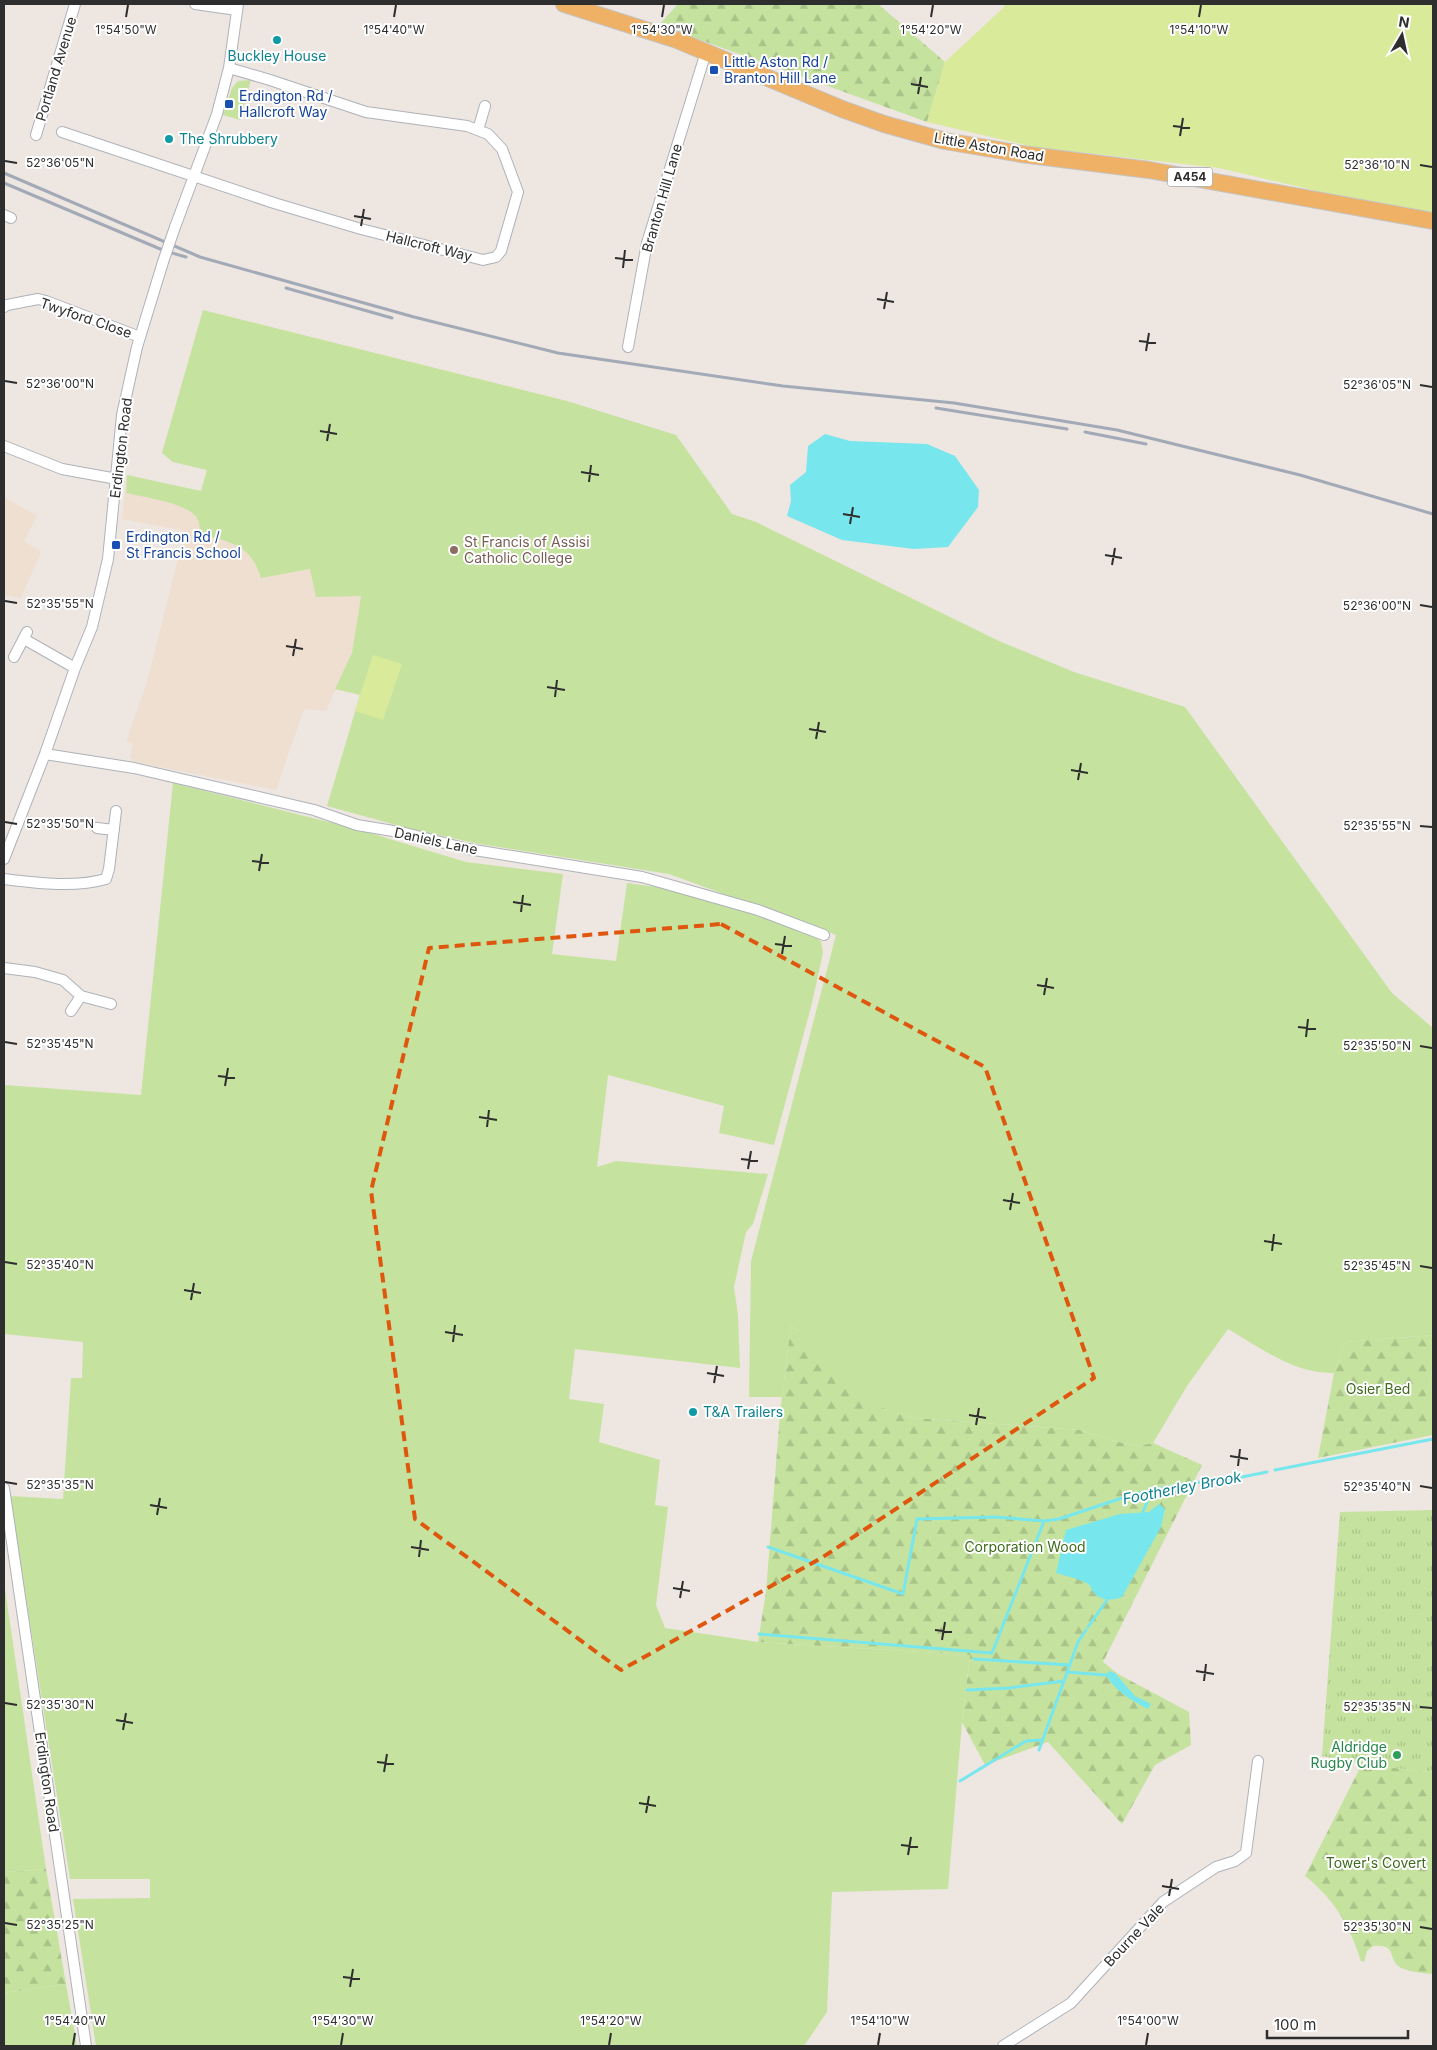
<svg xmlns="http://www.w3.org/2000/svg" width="1437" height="2050" viewBox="0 0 1437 2050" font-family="Inter,sans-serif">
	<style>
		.education { fill: #efdfd1 }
		.grass { fill: #c5e39f }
		.forest { fill: url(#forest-firs) }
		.park { fill: url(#park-tufts) }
		.pitch { fill: #d9ea9b }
		.water { fill: #77e7ed }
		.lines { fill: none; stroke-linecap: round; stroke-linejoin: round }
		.stream { stroke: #77e7ed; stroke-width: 3 }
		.minor-casing { stroke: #aeb2b9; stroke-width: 12 }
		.primary-casing { stroke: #c4c4c4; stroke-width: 18 }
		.minor { stroke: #fff; stroke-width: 10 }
		.primary { stroke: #efb165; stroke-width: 16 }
		.rail { stroke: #a3aab7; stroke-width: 3 }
		.minor-bridge-casing { stroke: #aeb2b9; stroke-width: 12; stroke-linecap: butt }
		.minor-bridge { stroke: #fff; stroke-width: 10 }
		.marked { fill: none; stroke: #df570e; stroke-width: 4; stroke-dasharray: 10 6; stroke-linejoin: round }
		.ticks { fill: none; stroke: #2e2e2e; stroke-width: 2 }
		.culture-dot { fill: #0f9aa8; stroke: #fff; stroke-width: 2 }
		.transit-dot { fill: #1a4fb4; stroke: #fff; stroke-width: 2 }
		.education-dot { fill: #8d6e63; stroke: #fff; stroke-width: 2 }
		.leisure-dot { fill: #2e9e5b; stroke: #fff; stroke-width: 2 }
		.labels { text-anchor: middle; stroke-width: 4; stroke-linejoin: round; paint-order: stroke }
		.shield { fill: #fff; stroke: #6d6d6d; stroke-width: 1 }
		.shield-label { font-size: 12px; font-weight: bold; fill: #2e2e2e }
		.culture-label { font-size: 14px; fill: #0d838f; stroke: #fff; text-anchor: start }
		.transit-label { font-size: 14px; fill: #164399; stroke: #fff; text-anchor: start }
		.street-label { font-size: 14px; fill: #2e2e2e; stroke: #fff }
		.education-label { font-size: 14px; fill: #785e54; stroke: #fff; text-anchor: start }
		.park-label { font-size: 14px; fill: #3e6b1d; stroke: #fff }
		.leisure-label { font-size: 14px; fill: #27864d; stroke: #fff; text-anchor: end }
		.water-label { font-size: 15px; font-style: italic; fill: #108091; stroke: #fff }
		.ticks-label { font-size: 12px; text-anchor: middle; fill: #2e2e2e; stroke: #fff; stroke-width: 4; stroke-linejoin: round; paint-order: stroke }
	</style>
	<defs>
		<pattern id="forest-firs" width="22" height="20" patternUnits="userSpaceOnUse" patternTransform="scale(1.25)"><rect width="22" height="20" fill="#c5e39f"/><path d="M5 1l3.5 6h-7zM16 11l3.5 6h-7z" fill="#aac389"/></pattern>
		<pattern id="park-tufts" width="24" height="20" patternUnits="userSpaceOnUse" patternTransform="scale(1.25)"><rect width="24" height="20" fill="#c5e39f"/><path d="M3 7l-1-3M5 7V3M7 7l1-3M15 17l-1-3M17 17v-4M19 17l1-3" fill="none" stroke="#aac389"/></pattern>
	</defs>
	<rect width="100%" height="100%" fill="#eee6e1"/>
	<!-- education -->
	<path class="education" d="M203,310L567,401L676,435L365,570L352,653L326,711L304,709L276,790L135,762L130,757L133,744L126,742L147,682L185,531L122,519L127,475L201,491L207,470L173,462L162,453Z
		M4,497L37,516L24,541L41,552L21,598L4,595Z"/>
	<!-- grass -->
	<path class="grass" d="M251,80L240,120L223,115L232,88L238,81Z
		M203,310L567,401L676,435L732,514L756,522L999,641L1074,672L1185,707L1392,993L1433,1028V1335L1345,1342L1334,1373C1294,1374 1261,1348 1228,1329L1187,1386L1153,1443L1139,1446L1118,1442L1080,1430L915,1418L872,1405L791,1324L782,1397H749L751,1261L836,935L669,874L474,843L407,828L327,806L360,695L335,689L352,653L361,596L316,597L310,569L261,578C251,544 230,542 199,534C200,528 200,523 197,518C188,503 143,497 126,493L127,475L201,491L207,470L173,462L162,453Z
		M173,783L360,830L466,862L563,874L552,954L616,961L627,883L679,890L755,912L811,935L821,941L823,953L812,1003L774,1145L719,1133L724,1106L608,1075L597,1167L616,1161L768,1174L753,1224L746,1232L734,1287L738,1315L740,1368L575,1349L569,1399L604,1404L599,1442L660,1460L655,1505L668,1507L656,1605L665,1628L758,1642L970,1655L962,1722L948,1889L832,1892L827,2012L804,2046H96L73,1899L150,1898V1879H70L10,1496L63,1499L71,1378H82L83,1342L4,1334V1085L141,1095Z
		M1433,1367V1402H1424Z
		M4,1582L46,1869L4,1872Z
		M66,1984L77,2046H4V1993Z"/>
	<!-- forest -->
	<path class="forest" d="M678,4H878L945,62L927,122L659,25Z
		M791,1324L873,1405L915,1418L1080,1430L1118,1442L1139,1446L1153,1443L1202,1465L1103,1662L1118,1674L1189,1712L1191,1745L1155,1765L1122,1824L1048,1742L985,1765L962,1722L970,1655L758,1642L766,1592L780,1413Z
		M1433,1335V1367L1424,1402H1433V1435L1318,1458L1334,1373L1345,1342Z
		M1362,1764L1428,1772L1433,1769V1974C1423,1973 1410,1972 1401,1968C1386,1959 1399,1944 1373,1946L1367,1951L1364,1962L1361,1961C1350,1926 1334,1899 1305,1876Z
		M46,1869L66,1984L4,1993V1872Z"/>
	<!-- park -->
	<path class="park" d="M1433,1510V1769L1428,1772L1362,1764L1322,1756L1340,1512Z"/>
	<!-- pitch -->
	<path class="pitch" d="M1005,4H1433V213L1326,193L1219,168L1034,147L927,122L945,62L1003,8Z
		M373,655L402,664L383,720L355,711Z"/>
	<!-- water -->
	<path class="water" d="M825,434L850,441L927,444L955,456L979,490L978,507L948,547L914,549L842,540L787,516L791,501L790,485L806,472L808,446Z
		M1159,1504L1165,1509L1161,1527L1122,1597C1113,1601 1100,1601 1093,1592C1091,1588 1091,1585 1086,1583C1077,1578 1066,1576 1056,1573L1066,1530L1120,1514L1149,1512Z
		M1109,1671L1115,1673L1135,1696L1151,1704L1148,1709C1131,1700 1116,1692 1106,1675Z"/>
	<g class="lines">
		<!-- stream -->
		<path class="stream" d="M1275,1470L1433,1439
			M1142,1514L1152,1490
			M768,1547L903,1594L917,1519L996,1517L1044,1521L1059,1519L1134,1494L1189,1483L1227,1480L1267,1472
			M1088,1627L1107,1600
			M759,1634L992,1653L1044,1521
			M974,1659L1070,1665
			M1067,1672L1106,1675
			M967,1690L1009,1688L1064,1681
			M1039,1750L1078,1642L1086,1630
			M960,1781L1026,1741L1042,1740"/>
		<defs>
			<path id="minor" d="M195,4L237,10
				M478,130L485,106
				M62,132L274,203L361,229L483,260L496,257L501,251L518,192L502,149L488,134L467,126L366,112L270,80L229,68
				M36,135L75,4
				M4,215L11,218
				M175,227L217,114L229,68L238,4
				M4,307L7,305L38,299L46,301L140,337
				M628,347L647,243L706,52
				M4,446L62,469L117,479
				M24,639L75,668
				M14,657L27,632
				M45,754L134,768L314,810L357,825L405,833L468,849L642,877L758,910L824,935
				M97,828L114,830
				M4,859L45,754L75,668L92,627L108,559L122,415L137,347L163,262
				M4,879C37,883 74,888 106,879L109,869L116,811
				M4,968L35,972L63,980L81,996L111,1004
				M71,1011L81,996
				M4,1488L86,2046
				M1003,2046L1071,2003L1163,1902L1216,1867L1235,1861L1246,1853L1258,1761"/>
			<path id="primary" d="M564,4L677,40L842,109L884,124L945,141L1021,154L1149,170L1433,221"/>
		</defs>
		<!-- minor casing -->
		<use href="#minor" class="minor-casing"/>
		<!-- primary casing -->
		<use href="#primary" class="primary-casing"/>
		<!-- minor -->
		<use href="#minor" class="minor"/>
		<!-- primary -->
		<use href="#primary" class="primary"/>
		<!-- rail -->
		<path class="rail" d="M4,173L200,257L414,317L558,353L783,386L954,403L1117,430L1300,475L1433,514
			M4,183L165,251L186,257
			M286,288L392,318
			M936,408L1067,429
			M1085,432L1146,444"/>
		<defs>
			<path id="minor-bridge" d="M163,262L175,227"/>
		</defs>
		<!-- minor-bridge casing -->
		<use href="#minor-bridge" class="minor-bridge-casing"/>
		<!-- minor-bridge -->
		<use href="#minor-bridge" class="minor-bridge"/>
	</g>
	<!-- marked area -->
	<path class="marked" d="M721,924L985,1067L1094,1378L823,1557L621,1670L415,1519L371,1191L429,948Z"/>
	<!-- ticks -->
	<path class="ticks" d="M126,17L128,5M394,17L396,5M662,17L664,5M931,17L933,5M1199,17L1201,5M911,84L928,87M918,94L921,77M1173,126L1190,128M1180,136L1183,118M5,161L17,163M1420,165L1432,167M354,216L371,219M361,226L364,209M615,258L633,260M623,268L625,250M877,299L894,302M884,309L887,292M1139,341L1156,343M1146,351L1149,333M5,381L17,383M1420,385L1432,387M320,431L337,434M327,441L330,424M581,472L599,475M589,482L591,465M843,514L860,517M850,524L853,507M1105,555L1122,558M1112,565L1115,548M5,601L17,603M1420,605L1432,607M286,646L303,649M293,656L296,639M547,687L565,690M555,697L557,680M809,729L826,732M816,739L819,722M1071,770L1088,773M1078,780L1081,763M5,822L17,824M1420,826L1432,827M252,861L269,863M259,871L262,854M513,902L531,905M521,912L523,895M775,944L792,946M782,954L785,936M1037,985L1054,988M1044,995L1047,978M1298,1027L1316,1029M1306,1037L1308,1019M5,1042L17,1044M1420,1046L1432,1048M218,1076L235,1078M225,1086L228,1068M479,1117L497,1120M487,1127L489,1110M741,1159L758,1161M748,1169L751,1151M1003,1200L1020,1203M1010,1210L1013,1193M1264,1241L1282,1244M1272,1251L1274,1234M5,1262L17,1264M1420,1266L1432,1268M184,1290L201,1293M191,1300L194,1283M445,1332L463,1335M453,1342L455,1325M707,1373L724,1376M714,1383L717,1366M969,1415L986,1418M976,1425L979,1408M1230,1456L1248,1459M1238,1466L1240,1449M5,1482L17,1484M1420,1486L1432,1488M150,1505L167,1508M157,1515L160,1498M411,1547L429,1550M419,1557L421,1540M673,1588L690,1591M680,1598L683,1581M935,1630L952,1632M942,1640L945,1622M1196,1671L1214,1674M1204,1681L1206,1664M5,1703L17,1705M1420,1707L1432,1708M116,1720L133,1723M123,1730L126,1713M377,1762L394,1764M384,1772L387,1754M639,1803L656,1806M646,1813L649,1796M901,1845L918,1847M908,1855L911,1837M1162,1886L1179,1889M1169,1896L1172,1879M5,1923L17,1925M1420,1927L1432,1929M343,1977L360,1979M350,1987L353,1969M73,2045L75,2033M341,2045L343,2033M609,2045L611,2033M878,2045L880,2033M1146,2045L1148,2033"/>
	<!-- markers -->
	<g class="culture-dot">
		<circle cx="277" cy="40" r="5"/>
		<circle cx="169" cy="139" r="5"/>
		<circle cx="693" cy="1412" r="5"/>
	</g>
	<g class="transit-dot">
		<rect x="709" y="65" width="10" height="10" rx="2.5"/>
		<rect x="224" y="99" width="10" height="10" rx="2.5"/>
		<rect x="111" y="540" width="10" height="10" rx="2.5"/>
	</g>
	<circle class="education-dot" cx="454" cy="550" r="5"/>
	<circle class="leisure-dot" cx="1397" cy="1755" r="5"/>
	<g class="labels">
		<!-- shield labels -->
		<rect class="shield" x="1167.5" y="167.5" width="45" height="19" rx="4"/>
		<g class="shield-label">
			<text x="1190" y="181">A454</text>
		</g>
		<!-- culture labels -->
		<g class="culture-label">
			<text x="277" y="61" text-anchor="middle">Buckley House</text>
			<text x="179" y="144">The Shrubbery</text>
			<text x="703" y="1417">T&amp;A Trailers</text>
		</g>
		<!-- transit labels -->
		<g class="transit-label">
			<text x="724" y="67">Little Aston Rd /<tspan x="724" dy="16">Branton Hill Lane</tspan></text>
			<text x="239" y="101">Erdington Rd /<tspan x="239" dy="16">Hallcroft Way</tspan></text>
			<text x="126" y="542">Erdington Rd /<tspan x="126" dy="16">St Francis School</tspan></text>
		</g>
		<!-- street labels -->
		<g class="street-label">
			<text transform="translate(56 69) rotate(-73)" y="5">Portland Avenue</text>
			<text transform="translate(989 147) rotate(10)" y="5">Little Aston Road</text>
			<text transform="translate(662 198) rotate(-74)" y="5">Branton Hill Lane</text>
			<text transform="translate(429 246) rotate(14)" y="5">Hallcroft Way</text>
			<text transform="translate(86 318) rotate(19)" y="5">Twyford Close</text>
			<text transform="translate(121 448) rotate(-83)" y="5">Erdington Road</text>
			<text transform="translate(436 841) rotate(12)" y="5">Daniels Lane</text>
			<text transform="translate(47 1782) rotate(82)" y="5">Erdington Road</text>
			<text transform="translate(1134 1935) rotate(-47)" y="5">Bourne Vale</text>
		</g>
		<!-- education labels -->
		<g class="education-label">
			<text x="464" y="547">St Francis of Assisi<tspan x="464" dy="16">Catholic College</tspan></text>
		</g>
		<!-- park labels -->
		<g class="park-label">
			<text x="1378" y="1394">Osier Bed</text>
			<text x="1025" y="1552">Corporation Wood</text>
			<text x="1376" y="1868">Tower's Covert</text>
		</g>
		<!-- leisure labels -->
		<g class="leisure-label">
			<text x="1387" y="1752">Aldridge<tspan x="1387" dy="16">Rugby Club</tspan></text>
		</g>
		<!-- water labels -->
		<g class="water-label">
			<text transform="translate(1182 1488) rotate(-11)" y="5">Footherley Brook</text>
		</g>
	</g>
	<g class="ticks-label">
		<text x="394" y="34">1°54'40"W</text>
		<text x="662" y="34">1°54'30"W</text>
		<text x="931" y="34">1°54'20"W</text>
		<text x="1199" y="34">1°54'10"W</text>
		<text x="126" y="34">1°54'50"W</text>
		<text x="60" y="167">52°36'05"N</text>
		<text x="1377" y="169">52°36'10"N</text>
		<text x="60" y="388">52°36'00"N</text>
		<text x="1377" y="389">52°36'05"N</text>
		<text x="60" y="608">52°35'55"N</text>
		<text x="1377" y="610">52°36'00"N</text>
		<text x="60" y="828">52°35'50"N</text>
		<text x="1377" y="830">52°35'55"N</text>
		<text x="60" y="1048">52°35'45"N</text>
		<text x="1377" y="1050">52°35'50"N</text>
		<text x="60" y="1269">52°35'40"N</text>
		<text x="1377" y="1270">52°35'45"N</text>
		<text x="60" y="1489">52°35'35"N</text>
		<text x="1377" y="1491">52°35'40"N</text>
		<text x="60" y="1709">52°35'30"N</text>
		<text x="1377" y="1711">52°35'35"N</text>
		<text x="60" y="1929">52°35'25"N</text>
		<text x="1377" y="1931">52°35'30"N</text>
		<text x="75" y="2025">1°54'40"W</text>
		<text x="343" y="2025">1°54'30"W</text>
		<text x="611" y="2025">1°54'20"W</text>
		<text x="880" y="2025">1°54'10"W</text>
		<text x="1148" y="2025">1°54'00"W</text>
	</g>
	<!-- border -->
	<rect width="1437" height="2050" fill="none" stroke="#2e2e2e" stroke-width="10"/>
	<!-- north arrow -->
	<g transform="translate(1402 35) rotate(9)" stroke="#ffffff" stroke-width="4" paint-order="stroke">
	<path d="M0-4L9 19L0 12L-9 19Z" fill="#2e2e2e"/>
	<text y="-8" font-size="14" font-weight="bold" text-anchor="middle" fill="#2e2e2e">N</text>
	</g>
	<!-- scale -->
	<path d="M1267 2030v8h141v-8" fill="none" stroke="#2e2e2e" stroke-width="2.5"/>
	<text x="1274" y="2030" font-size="15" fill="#2e2e2e" stroke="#ffffff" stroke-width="4" paint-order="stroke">100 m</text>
</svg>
